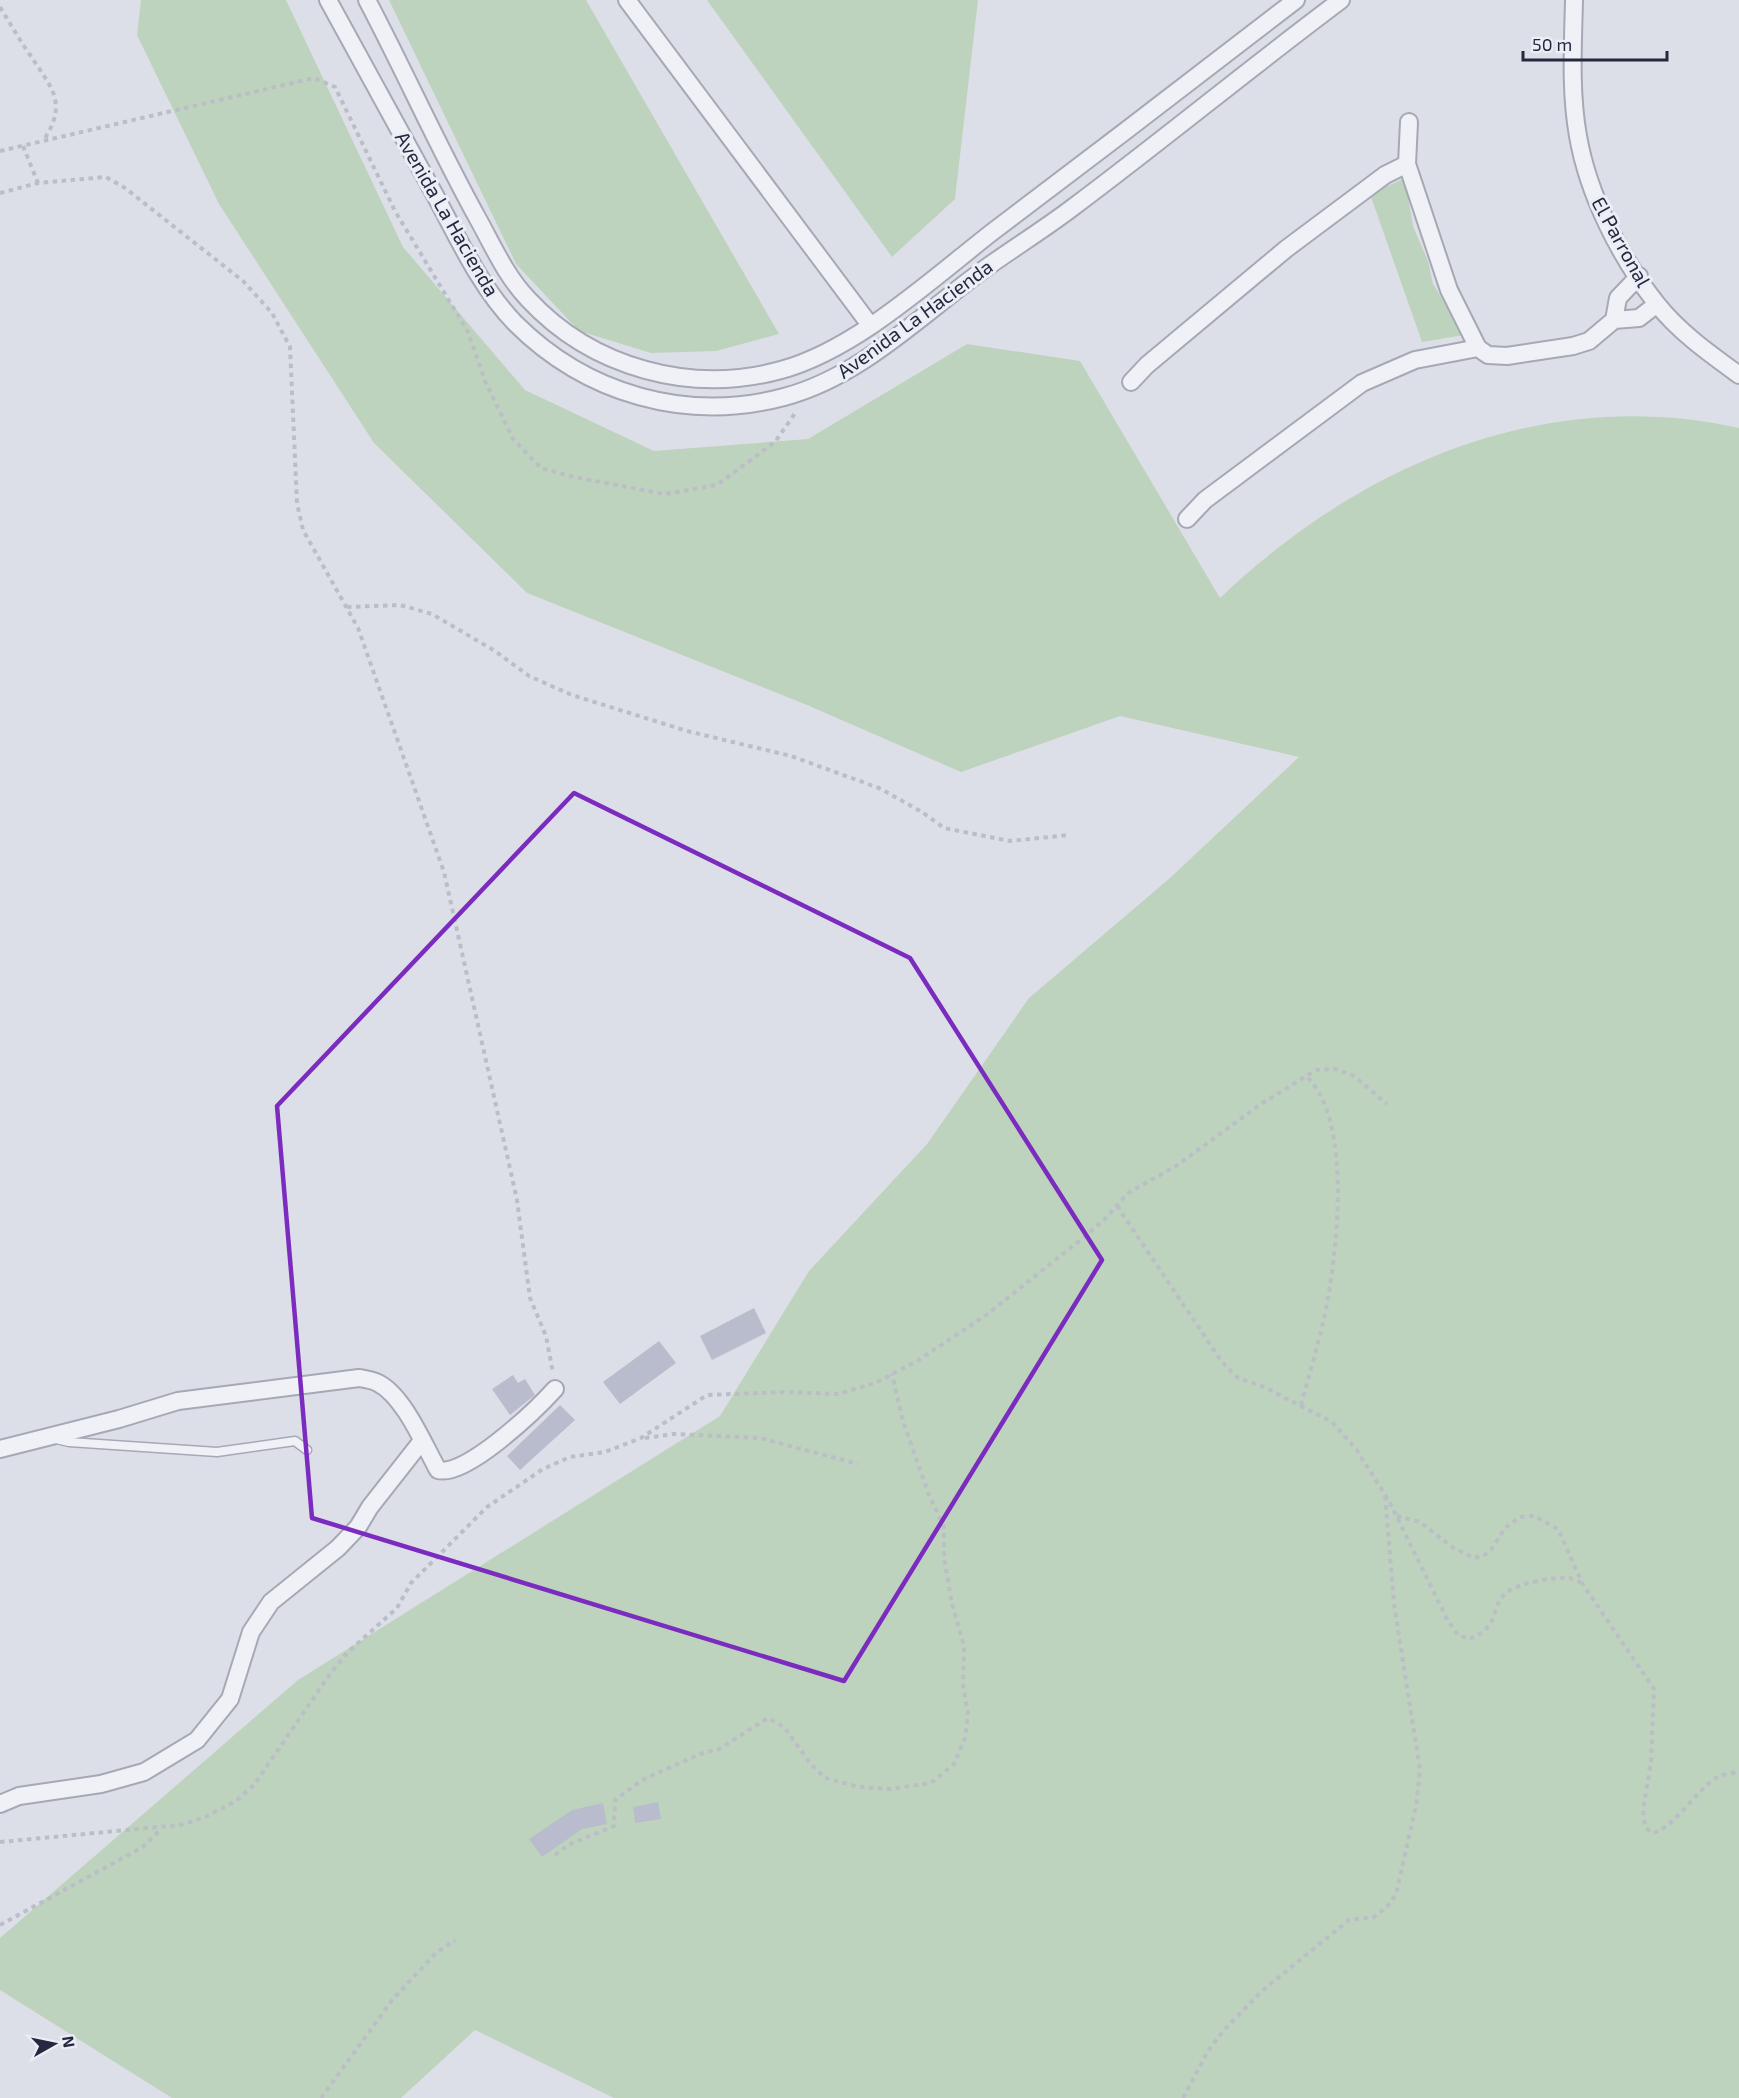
<svg xmlns="http://www.w3.org/2000/svg" width="1739" height="2098" viewBox="0 0 1739 2098" font-family="'Exo 2',sans-serif">
	<style>
		.green { fill: #bed3bd }
		.building { fill: #b9bccc }
		.lines { fill: none; stroke-linecap: round; stroke-linejoin: round }
		.lane-casing { stroke: #a6a8b6; stroke-width: 11 }
		.street-casing { stroke: #a6a8b6; stroke-width: 20 }
		.path { stroke: #bbbdc7; stroke-width: 4; stroke-dasharray: 4.5 4.5; stroke-linecap: butt }
		.lane { stroke: #f0f1f6; stroke-width: 8 }
		.street { stroke: #f0f1f6; stroke-width: 16 }
		.marked { fill: none; stroke: #7b2cbf; stroke-width: 4.5; stroke-linejoin: round }
		.labels { text-anchor: middle; stroke-width: 6; stroke-linejoin: round; paint-order: stroke }
		.street-label { font-size: 20px; fill: #252940; stroke: #eceef6 }
	</style>
	<rect width="100%" height="100%" fill="#dddfe8"/>
	<!-- green -->
	<path class="green" d="M141,0H286L403,247L525,390L654,451L808,439L967,344L1080,361L1220,598C1359,465 1545,385 1739,428V2098H614L475,2030L401,2098H172L0,1990V1938L298,1680L720,1416L809,1271L927,1144L1029,998L1170,878L1299,757L1120,716L961,772L807,705L527,593L374,443L219,204L137,35Z
		M389,0H586L779,334L716,351L651,353L579,331L516,264Z
		M707,0H978L955,199L892,257Z
		M1405,178L1413,226L1428,261L1433,284L1464,335L1422,342L1370,194Z"/>
	<!-- building -->
	<path class="building" d="M754,1308L766,1333L712,1360L700,1336Z
		M659,1341L676,1363L620,1404L603,1382Z
		M513,1375L518,1383L525,1379L535,1395L510,1415L492,1389Z
		M560,1405L575,1420L520,1470L507,1456Z
		M658,1802L661,1819L635,1823L633,1807Z
		M603,1803L607,1824L582,1829L542,1857L529,1839L572,1810Z"/>
	<g class="lines">
		<defs>
			<path id="lane" d="M56,1439L69,1442L217,1452L295,1441L307,1450"/>
			<path id="street" d="M328,0C364,66 400,131 436,197C459,240 481,288 515,323C586,394 686,423 784,397C860,377 920,316 983,270C1012,249 1043,230 1072,208C1163,140 1250,68 1341,0
				M367,0C405,72 438,147 478,219C493,246 506,276 528,299C592,368 691,395 781,370C855,350 931,280 991,233C1093,156 1195,78 1296,0
				M627,0L870,325
				M1574,0C1573,46 1570,91 1578,136C1588,194 1620,258 1657,304C1679,332 1710,354 1739,375
				M1409,122L1407,164L1449,290L1478,348L1488,355L1507,356L1573,346L1589,341L1614,320L1639,318L1657,304
				M1614,320L1618,298L1639,276
				M1131,382L1147,365L1286,249L1385,175L1407,164
				M1187,519L1205,500L1362,383L1415,360L1478,348
				M0,1449L119,1419L178,1401L359,1378C365,1379 372,1380 378,1383C404,1396 424,1445 438,1470C465,1478 536,1410 555,1389
				M0,1804L19,1796L101,1784L144,1772L197,1740L230,1699L251,1632L271,1602L338,1548L358,1527L370,1507L421,1442"/>
		</defs>
		<!-- lane casing -->
		<use href="#lane" class="lane-casing"/>
		<!-- street casing -->
		<use href="#street" class="street-casing"/>
		<!-- path -->
		<path class="path" d="M0,7C10,23 19,39 30,55C51,87 69,103 43,141
			M23,146L38,183
			M0,151L314,78L335,87L395,211L468,332L485,381L513,439L541,468L574,477L665,494L717,485L775,442L796,412
			M0,193L38,183L106,177L125,188L243,281L272,313L290,347L297,503L303,530L358,628L444,872L517,1200L530,1298L546,1336L553,1373
			M347,607L400,605L432,614L495,651L529,676L572,695L687,731L791,756L879,788L922,812L944,828L1010,841L1069,835
			M1117,1206L1222,1362L1238,1378L1264,1387L1332,1422L1356,1449L1389,1501L1448,1621L1458,1635L1469,1639C1502,1626 1488,1610 1506,1593C1515,1584 1556,1576 1569,1578C1573,1579 1578,1581 1582,1583
			M1301,1405C1310,1370 1322,1334 1328,1298C1338,1242 1351,1117 1306,1076
			M645,1438L674,1434L760,1438L858,1464
			M1397,1516L1420,1522L1452,1547L1474,1558L1483,1556L1491,1550L1505,1528L1520,1517L1534,1516L1558,1529L1582,1583L1654,1689L1651,1762L1643,1809L1645,1826L1650,1832C1666,1838 1699,1787 1716,1778C1723,1774 1732,1773 1739,1772
			M0,1842L180,1825L203,1818L236,1801L254,1785L330,1674L348,1652L397,1608L411,1583L487,1507L543,1469L570,1457L605,1452L641,1438L707,1395L784,1392L838,1394L875,1383L917,1361L985,1316L1083,1238L1106,1218L1128,1193L1176,1166L1261,1104L1316,1070L1336,1069L1354,1076L1387,1104
			M555,1855L568,1845L614,1826L615,1800L642,1780L700,1754L719,1749L768,1718L784,1727L810,1763L825,1778L859,1787L890,1789L931,1783L954,1764L965,1738L968,1714L963,1685L964,1646L952,1604L944,1558V1527L929,1495L903,1421L892,1374
			M0,1925L143,1847L161,1829
			M321,2098L393,1999L436,1953L455,1940
			M1183,2098L1208,2051L1224,2030L1263,1990L1349,1920L1374,1917L1387,1907L1396,1894L1416,1806L1420,1770L1394,1604L1385,1494"/>
		<!-- lane -->
		<use href="#lane" class="lane"/>
		<!-- street -->
		<use href="#street" class="street"/>
	</g>
	<!-- marked area -->
	<path class="marked" d="M574,793L910,958L1102,1260L844,1681L312,1518L277,1106Z"/>
	<g class="labels">
		<!-- street labels -->
		<g class="street-label">
			<text transform="translate(447 214) rotate(60)" y="7">Avenida La Hacienda</text>
			<text transform="translate(1621 242) rotate(61)" y="7">El Parronal</text>
			<text transform="translate(915 319) rotate(-36)" y="7">Avenida La Hacienda</text>
		</g>
	</g>
	<!-- north arrow -->
	<g transform="translate(54 2044) rotate(81)" stroke="#eceef6" stroke-width="4.5" paint-order="stroke">
	<path d="M0-4.5L10 22L0 15L-10 22Z" fill="#252940"/>
	<text y="-9" font-size="16" font-weight="bold" text-anchor="middle" fill="#252940">N</text>
	</g>
	<!-- scale -->
	<path d="M1523 51v9h144v-9" fill="none" stroke="#252940" stroke-width="3"/>
	<text x="1532" y="51" font-size="18" fill="#252940" stroke="#eceef6" stroke-width="4.5" paint-order="stroke">50 m</text>
</svg>
